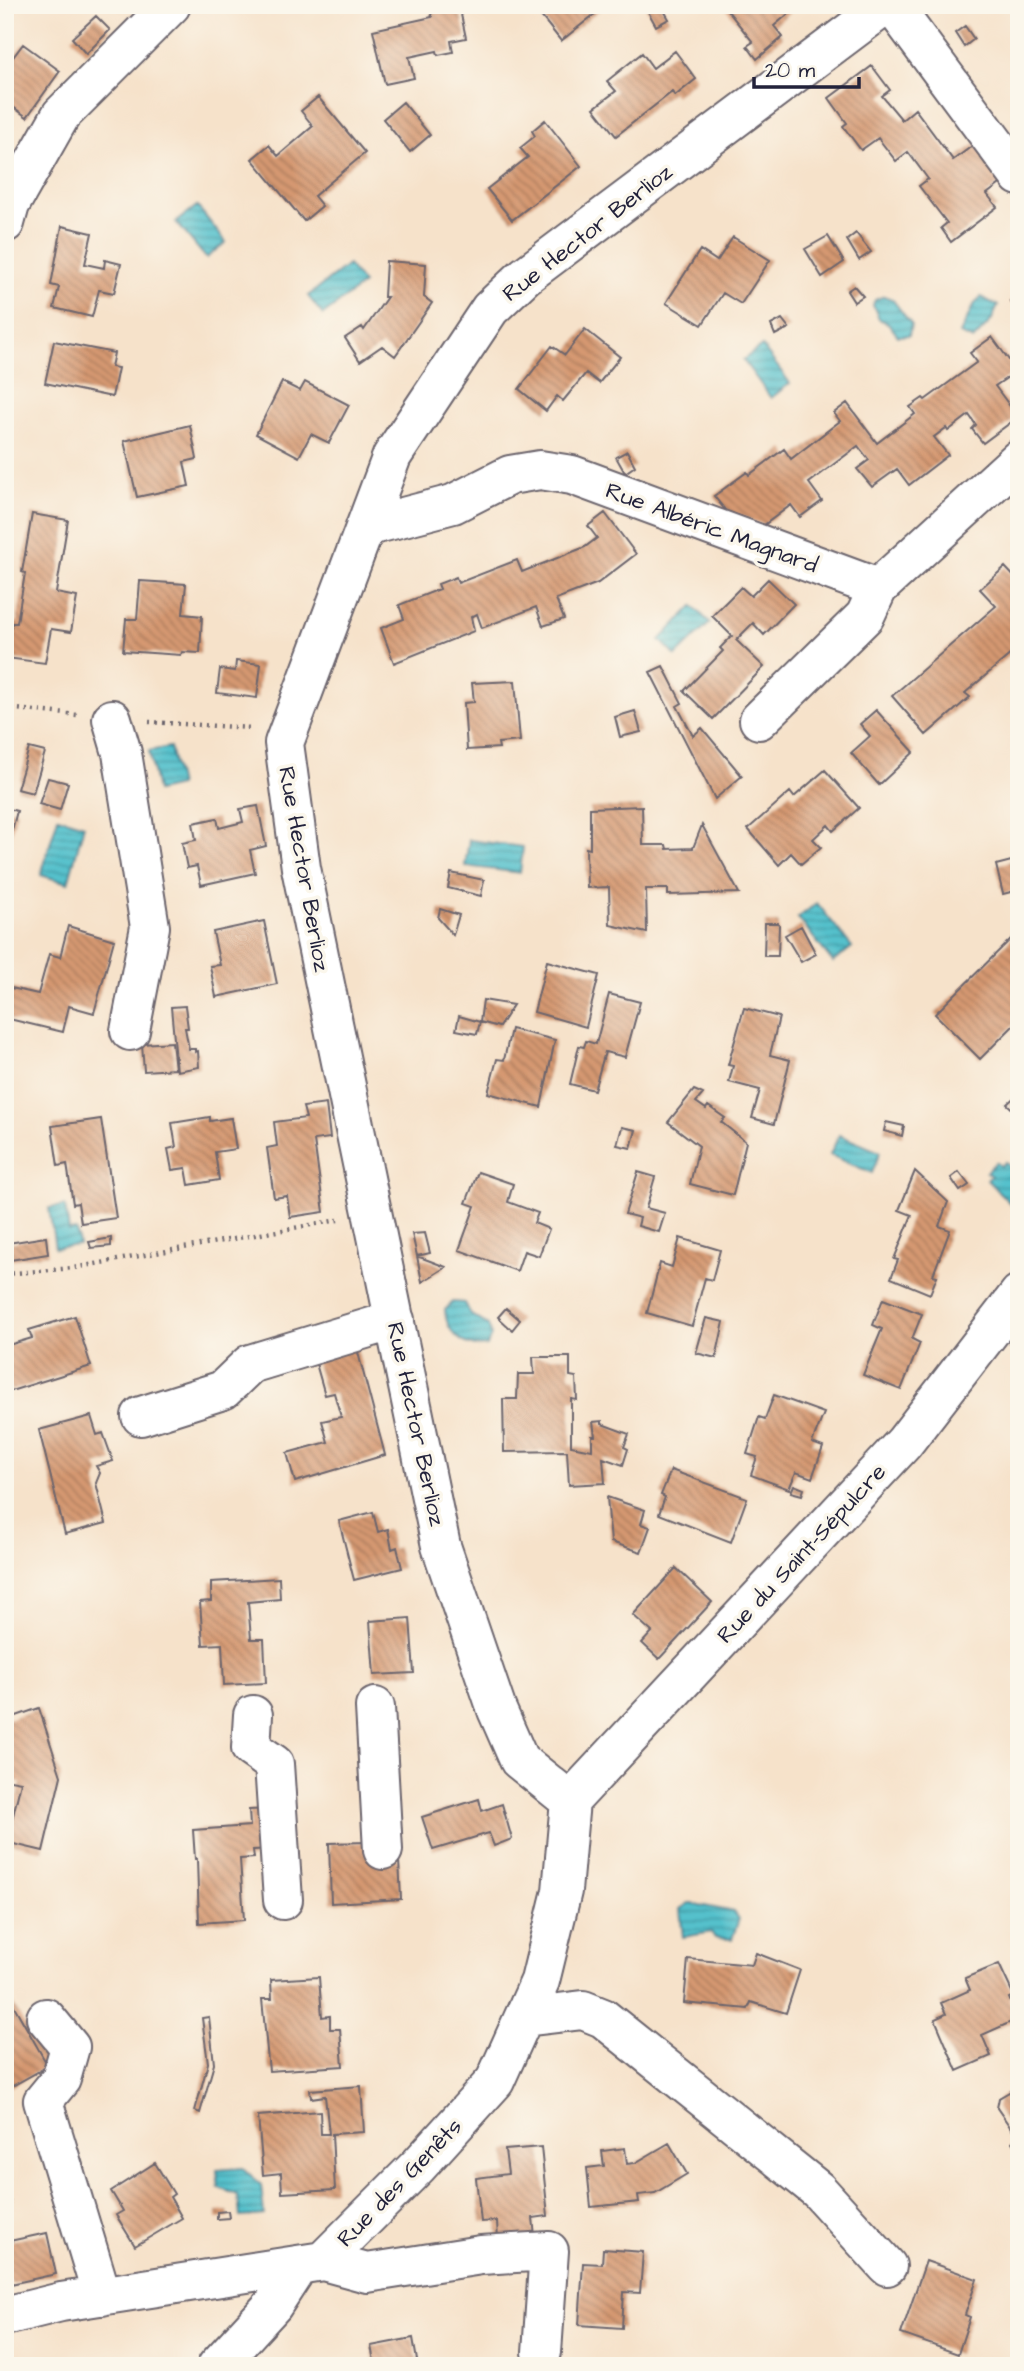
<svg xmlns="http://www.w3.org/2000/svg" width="1024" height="2371" viewBox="0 0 1024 2371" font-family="'Architects Daughter',sans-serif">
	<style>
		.water { fill: url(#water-rules); stroke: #3b7284; stroke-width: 2 }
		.building { fill: url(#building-back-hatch) }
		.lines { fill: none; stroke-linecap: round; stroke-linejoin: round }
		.minor-casing { stroke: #6c656d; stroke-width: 42 }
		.path { stroke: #6c656d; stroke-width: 4.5; stroke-dasharray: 2 5; stroke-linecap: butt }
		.minor { stroke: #fff; stroke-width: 38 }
		.labels { text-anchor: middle; stroke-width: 7; stroke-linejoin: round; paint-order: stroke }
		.street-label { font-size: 23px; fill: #22223b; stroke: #fbf7ec }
	</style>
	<defs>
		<pattern id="water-rules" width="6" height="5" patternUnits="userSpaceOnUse" patternTransform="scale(1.75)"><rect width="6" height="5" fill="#54c1cc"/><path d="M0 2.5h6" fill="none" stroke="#459ca7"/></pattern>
		<pattern id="building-back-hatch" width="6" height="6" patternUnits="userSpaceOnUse" patternTransform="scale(1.75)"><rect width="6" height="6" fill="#d59871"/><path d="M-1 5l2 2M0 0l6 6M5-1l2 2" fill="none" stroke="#ac7c5e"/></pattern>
	</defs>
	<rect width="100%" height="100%" fill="#fbf7ec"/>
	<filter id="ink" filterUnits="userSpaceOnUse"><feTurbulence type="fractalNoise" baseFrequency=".0143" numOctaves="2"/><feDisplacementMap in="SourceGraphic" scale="14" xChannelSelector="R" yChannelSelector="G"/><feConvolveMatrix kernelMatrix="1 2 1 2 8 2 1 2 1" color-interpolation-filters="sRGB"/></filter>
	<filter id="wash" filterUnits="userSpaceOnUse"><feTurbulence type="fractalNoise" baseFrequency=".00686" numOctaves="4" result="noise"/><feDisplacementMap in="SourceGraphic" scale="28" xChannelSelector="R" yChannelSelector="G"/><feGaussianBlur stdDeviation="1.57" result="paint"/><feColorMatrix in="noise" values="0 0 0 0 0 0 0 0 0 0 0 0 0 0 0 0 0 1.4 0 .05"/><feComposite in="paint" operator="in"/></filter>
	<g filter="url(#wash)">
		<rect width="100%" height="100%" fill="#f6e2ca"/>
		<!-- water -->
		<path class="water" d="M197,206L226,242L206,258L176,222Z
			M348,265L363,284L323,315L308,296Z
			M884,296L892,299L911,324L909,335L898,336L888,323L879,319L873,305L875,300Z
			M981,297L998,306L991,321L973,340L960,334L973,306Z
			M762,346L790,383L771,398L743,360Z
			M693,606L710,623L676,656L660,640Z
			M170,747L179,786L157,791L149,751Z
			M58,817L84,825L68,883L41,875Z
			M469,840L523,847L520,873L465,866Z
			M817,903L852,947L833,962L798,918Z
			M839,1135L880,1152L872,1173L830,1155Z
			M996,1162L1001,1166L1005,1162L1019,1176V1212L987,1180L991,1176L986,1172Z
			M65,1206L69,1231L76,1230L79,1245L55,1248L49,1208Z
			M453,1302L465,1303L471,1315L488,1325L491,1335L487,1346C464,1349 446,1333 445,1310Z
			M689,1903L734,1912L739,1919L732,1939L715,1938L711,1932L683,1937L680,1909Z
			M243,2168L261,2185L264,2215L240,2217L238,2195L219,2188L217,2170Z"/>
		<g id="blocks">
			<!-- building -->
			<path class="building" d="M429,5H459L466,38L451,41L453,52L438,55L437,51L409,57L414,78L385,84L373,30L432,17Z
				M532,5H606L561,41Z
				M651,5H661L669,19L656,26L646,8Z
				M723,5H799L774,26L783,37L757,59L747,46L753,42Z
				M96,16L110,30L86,54L72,38Z
				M965,26L974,39L964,47L955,33Z
				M23,44L60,71L27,117L5,101V68Z
				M675,51L696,79L675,96L672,92L616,136L594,108L616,91L607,81L642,53L653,68Z
				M872,66L890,90L882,96L902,120L915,109L953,160L975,144L1004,181L987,194L997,207L951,242L941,228L947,223L919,186L928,179L908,152L896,161L878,138L861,150L843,126L847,123L829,98Z
				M318,97L365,153L314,196L322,206L304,221L252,159L269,145L278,156L313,126L301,111Z
				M403,102L430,135L410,152L383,119Z
				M545,120L581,166L512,220L487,189L528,157L520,148L535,136L532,131Z
				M62,226L92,233L85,264L104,268L105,260L121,264L114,293L99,290L92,317L54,308L59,287L51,285Z
				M856,233L871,252L859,260L847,240Z
				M828,236L844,262L822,277L805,249Z
				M733,237L770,260L741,304L723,293L702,325L666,303L700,250L717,261Z
				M386,261L426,264L424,297L432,303L395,356L382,346L360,361L345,338L362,327L364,330L387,297H384Z
				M854,286L863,296L854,302L847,291Z
				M1019,295V314L1010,301Z
				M782,319L789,328L775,335L771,325Z
				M585,329L620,357L599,383L586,373L563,401L557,396L546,411L519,389L552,346L565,355Z
				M992,337L1017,371L995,386L1018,417L983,443L972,429L976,425L969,415L948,431L946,428L934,437L948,455L909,485L897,469L872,487L857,469L869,460L858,446L809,483L822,501L800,517L791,505L764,525L726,511L714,496L747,472L749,475L784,449L791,459L840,421L834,413L847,403L877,443L915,414L910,407L923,398L925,400L977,362L970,353Z
				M54,341L114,353L111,367L118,368L112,397L45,383Z
				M282,382L300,391L305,382L349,405L329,443L311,434L299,457L256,434Z
				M190,425L197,459L184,462L189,486L137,497L124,441Z
				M627,451L635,466L625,473L616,457Z
				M605,513L636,554L598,583L556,599L564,619L543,626L536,607L482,628L477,614L471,617L474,631L394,663L381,628L404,619L399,605L440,589L438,584L456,577L458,583L517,560L522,572L585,547L597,538L588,526Z
				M32,514L68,520L56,593L77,597L71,632L51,629L45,663L6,658L12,623H17L25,573L22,572Z
				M1005,567L1019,582V647L965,693L970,697L926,735L892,696L996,606L980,589Z
				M768,579L794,604L764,635L753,623L736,640L764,667L713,719L684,691L723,651L720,648L732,636L712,616L741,587L751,596Z
				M140,581L186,584L183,614L202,616L200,653L182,652L181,655L123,651L126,619H137Z
				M236,661L261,664L257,698L217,693L220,669L235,671Z
				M663,666L682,703L677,706L693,736L702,728L742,776L715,799L650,672Z
				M515,681L520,741L498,743L499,748L467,750L464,703L474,702L472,683Z
				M876,710L914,752L879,785L851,753L870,736L860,724Z
				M635,711L641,732L620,737L615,717Z
				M29,748L45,752L33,793L17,789Z
				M825,770L859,808L833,831L828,825L813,839L821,847L801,864L791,853L779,865L748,829L790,792L794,797Z
				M48,778L68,783L60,810L39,804Z
				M258,806L266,846L250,850L255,873L201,885L197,866L187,868L182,843L196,840L193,823L217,818L219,828L243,822L240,809Z
				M642,806L643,845H666L667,849L693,848L702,825L739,893L668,895V889H646L647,933L610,925L609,887L587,888L586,848L590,849V808Z
				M5,808L17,811L6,853H5Z
				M1019,859V890L1003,894L996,865Z
				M451,873L484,880L481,896L448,888Z
				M440,909L459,915L453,935L438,918Z
				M264,921L277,984L216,997L210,966L220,965L213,932Z
				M765,923H778L779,925L778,956H764Z
				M68,926L114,940L94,1013L69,1006L63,1032L5,1018V1008L11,988L38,994L49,954L60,957Z
				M801,926L816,954L801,962L785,935Z
				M1019,931V1020L980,1059L935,1014Z
				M547,961L599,975L586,1027L534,1012Z
				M609,994L640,1002L625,1057L605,1052L594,1090L570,1084L579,1046L584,1047L586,1041L596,1044Z
				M483,1000L513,1005L499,1027L480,1022Z
				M185,1006L188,1028H185L189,1049H195V1052L198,1051L199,1067L177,1071L171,1007Z
				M744,1008L779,1017L770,1055L790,1060L774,1124L752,1118L760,1090L729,1082L733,1066L728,1065Z
				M459,1016L480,1022L477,1034L456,1030Z
				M511,1029L555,1040L541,1107L488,1093L497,1059L504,1060Z
				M172,1042L175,1069L144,1071L142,1044Z
				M694,1090L703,1094L696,1102L706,1109L708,1106L725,1118L721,1122L746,1142L733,1195L690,1184L699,1146L668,1122Z
				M1019,1093V1115L1007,1104Z
				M326,1104L330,1138L314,1140L324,1212L290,1217L287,1196L274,1198L267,1148L277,1146L274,1122L306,1118L303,1107Z
				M210,1117V1121L231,1118L236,1149L215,1152L219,1180L189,1185L186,1168L172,1170L168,1149L176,1147L172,1123Z
				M101,1119L116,1218L81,1223L78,1203L73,1204L67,1164L58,1166L52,1126Z
				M886,1122L904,1126L902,1136L884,1131Z
				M622,1127L636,1130L631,1148L617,1145Z
				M915,1171L948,1202L939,1226L950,1230L933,1275L937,1276L930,1294L891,1278L898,1260L894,1259L912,1215L899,1210Z
				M478,1172L513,1184L508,1202L538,1213L534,1223L549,1229L539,1256L524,1251L517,1271L459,1250L475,1206L466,1203Z
				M638,1172L655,1177L646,1208L665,1213L659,1232L638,1226L640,1218L625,1214Z
				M959,1172L969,1185L960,1191L951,1178Z
				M425,1233L430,1253L417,1256L412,1234Z
				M46,1237L48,1254L10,1260L8,1243Z
				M111,1238V1246L91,1248L89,1242Z
				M680,1238L720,1250L712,1280L705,1278L692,1326L647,1313L660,1263L672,1267Z
				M417,1256L446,1267L422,1282Z
				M883,1299L922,1314L912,1339L920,1343L901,1390L863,1375L882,1329L873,1325Z
				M506,1308L520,1320L512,1330L498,1317Z
				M75,1316L91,1366L11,1391L5,1374V1346L32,1338L29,1330Z
				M706,1318L724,1322L716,1358L696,1353Z
				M355,1341L385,1455L295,1482L287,1453L328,1442L322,1421L341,1417L334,1393L325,1395L313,1353Z
				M533,1357H570V1376L576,1377L577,1400L571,1399V1446L592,1450V1436H595L593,1422L602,1421V1424L629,1434L624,1447L628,1449L623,1465L603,1458L605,1483L569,1485L567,1451L504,1452L503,1399H517L518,1374H534Z
				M774,1395L824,1413L812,1443L823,1447L812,1478L796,1472L789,1489L751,1475L757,1457L747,1454L759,1417L765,1419Z
				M91,1416L97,1435L103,1433L113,1461L96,1466L100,1473L96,1483L106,1523L65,1534L39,1430Z
				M671,1470L747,1498L731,1542L659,1514L665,1497L661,1495Z
				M794,1485L804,1489L802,1495L791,1492Z
				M607,1497L645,1510L641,1524L650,1527L641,1552L611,1542Z
				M373,1512L378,1532L388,1529L392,1549L397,1547L402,1568L354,1580L339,1521Z
				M676,1568L712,1602L659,1659L642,1643L652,1632L633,1615Z
				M279,1578L280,1599L248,1602L251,1639H264L266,1683L224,1685L222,1644L203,1645L200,1602L211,1601V1582Z
				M410,1618L414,1673L374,1675L370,1621Z
				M39,1708L61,1776L43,1851L5,1842V1823L11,1824L21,1782L5,1779V1720Z
				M479,1799L482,1811L502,1804L512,1839L494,1846L489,1833L433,1850L422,1817Z
				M270,1809L273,1849L253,1850L254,1858L240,1859L244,1920L199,1923L197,1859H195L193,1830L250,1826L249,1810Z
				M368,1842L399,1860L401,1899L331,1903L329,1843Z
				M756,1953L800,1970L786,2013L751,2002L748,2009L684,2003L688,1959L752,1965Z
				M999,1964L1014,1996L1009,1998L1018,2019L982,2035L991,2056L957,2071L935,2019L946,2014L941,2003L970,1990L965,1978Z
				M319,1977L322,2017L330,2016V2029H340L343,2066L269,2071L262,1999H272L271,1980Z
				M5,1990L48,2066L7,2089L5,2087Z
				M209,2017L214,2064L200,2113L195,2111L208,2063L202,2018Z
				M361,2086L364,2132L332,2134L335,2190L282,2193L281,2173L263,2175L258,2116L320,2111L321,2134H329L325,2096L311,2098L310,2090Z
				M1016,2088L1019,2092V2153L1012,2142L1017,2137L997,2108L999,2098Z
				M669,2143L687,2174L655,2193L638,2195L639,2202L591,2207L587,2168L604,2166L602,2151L625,2148L627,2164L635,2163Z
				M541,2147L548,2216L533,2218L535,2236L498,2240L497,2221L481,2222L476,2178L508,2174L505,2150Z
				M155,2163L174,2194L170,2197L182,2218L135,2246L116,2215L123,2211L111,2191Z
				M5,2185L11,2204L5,2205Z
				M228,2211L229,2218L217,2219V2212Z
				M47,2233L56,2274L11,2284L5,2262V2242Z
				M603,2249L643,2252L640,2293L624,2292L622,2328L579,2325L583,2263L602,2264Z
				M926,2261L977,2279L965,2315L970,2317L958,2354L901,2334Z
				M413,2338L418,2366H375L371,2346Z"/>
		</g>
	</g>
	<g filter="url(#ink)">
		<use href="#blocks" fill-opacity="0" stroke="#6c656d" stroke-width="2"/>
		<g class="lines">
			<defs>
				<path id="minor" d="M892,5L1019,176
					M5,223L10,205L61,115L171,5
					M365,527L453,504L510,475L540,470L572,475L878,588
					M112,719L122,753L150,927L130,1031
					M759,720L865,616L878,588L1019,459
					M141,1416L223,1390L250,1364L395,1320
					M375,1707L383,1850
					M253,1715L251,1748L274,1764L283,1900
					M570,1801L519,1760L497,1710L441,1546L301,868L284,743L392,456L490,309L525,276L886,5
					M570,1801L904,1443L1019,1294
					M524,2017L583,2010L603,2018L818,2190L887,2266
					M46,2018L70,2047L61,2079L43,2101L102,2296
					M323,2261L367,2273L481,2255L549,2251L542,2352
					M5,2316L61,2302L323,2261L418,2166L495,2081L540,1981L562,1891L570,1801
					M217,2366L273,2305L299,2265"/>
			</defs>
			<!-- minor casing -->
			<use href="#minor" class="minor-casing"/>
			<!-- path -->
			<path class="path" d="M5,708L77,715
				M149,722L252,728
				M5,1274L73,1268L338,1220"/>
			<!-- minor -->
			<use href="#minor" class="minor"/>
		</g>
	</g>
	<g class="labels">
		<!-- street labels -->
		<g class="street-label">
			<text transform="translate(587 232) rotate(-38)" y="8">Rue Hector Berlioz</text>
			<text transform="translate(712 527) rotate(20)" y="8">Rue Albéric Magnard</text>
			<text transform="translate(305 869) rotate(80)" y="8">Rue Hector Berlioz</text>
			<text transform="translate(417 1424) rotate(78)" y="8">Rue Hector Berlioz</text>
			<text transform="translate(801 1553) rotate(-47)" y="8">Rue du Saint-Sépulcre</text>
			<text transform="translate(399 2182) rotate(-46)" y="8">Rue des Genêts</text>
		</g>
	</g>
	<!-- margin -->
	<rect width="1024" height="2371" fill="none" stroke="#fbf7ec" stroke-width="28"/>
	<!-- scale -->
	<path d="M754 77v10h105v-10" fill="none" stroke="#22223b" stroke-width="3.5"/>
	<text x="765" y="77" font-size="21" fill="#22223b" stroke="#fbf7ec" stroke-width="5" paint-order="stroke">20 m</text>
</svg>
